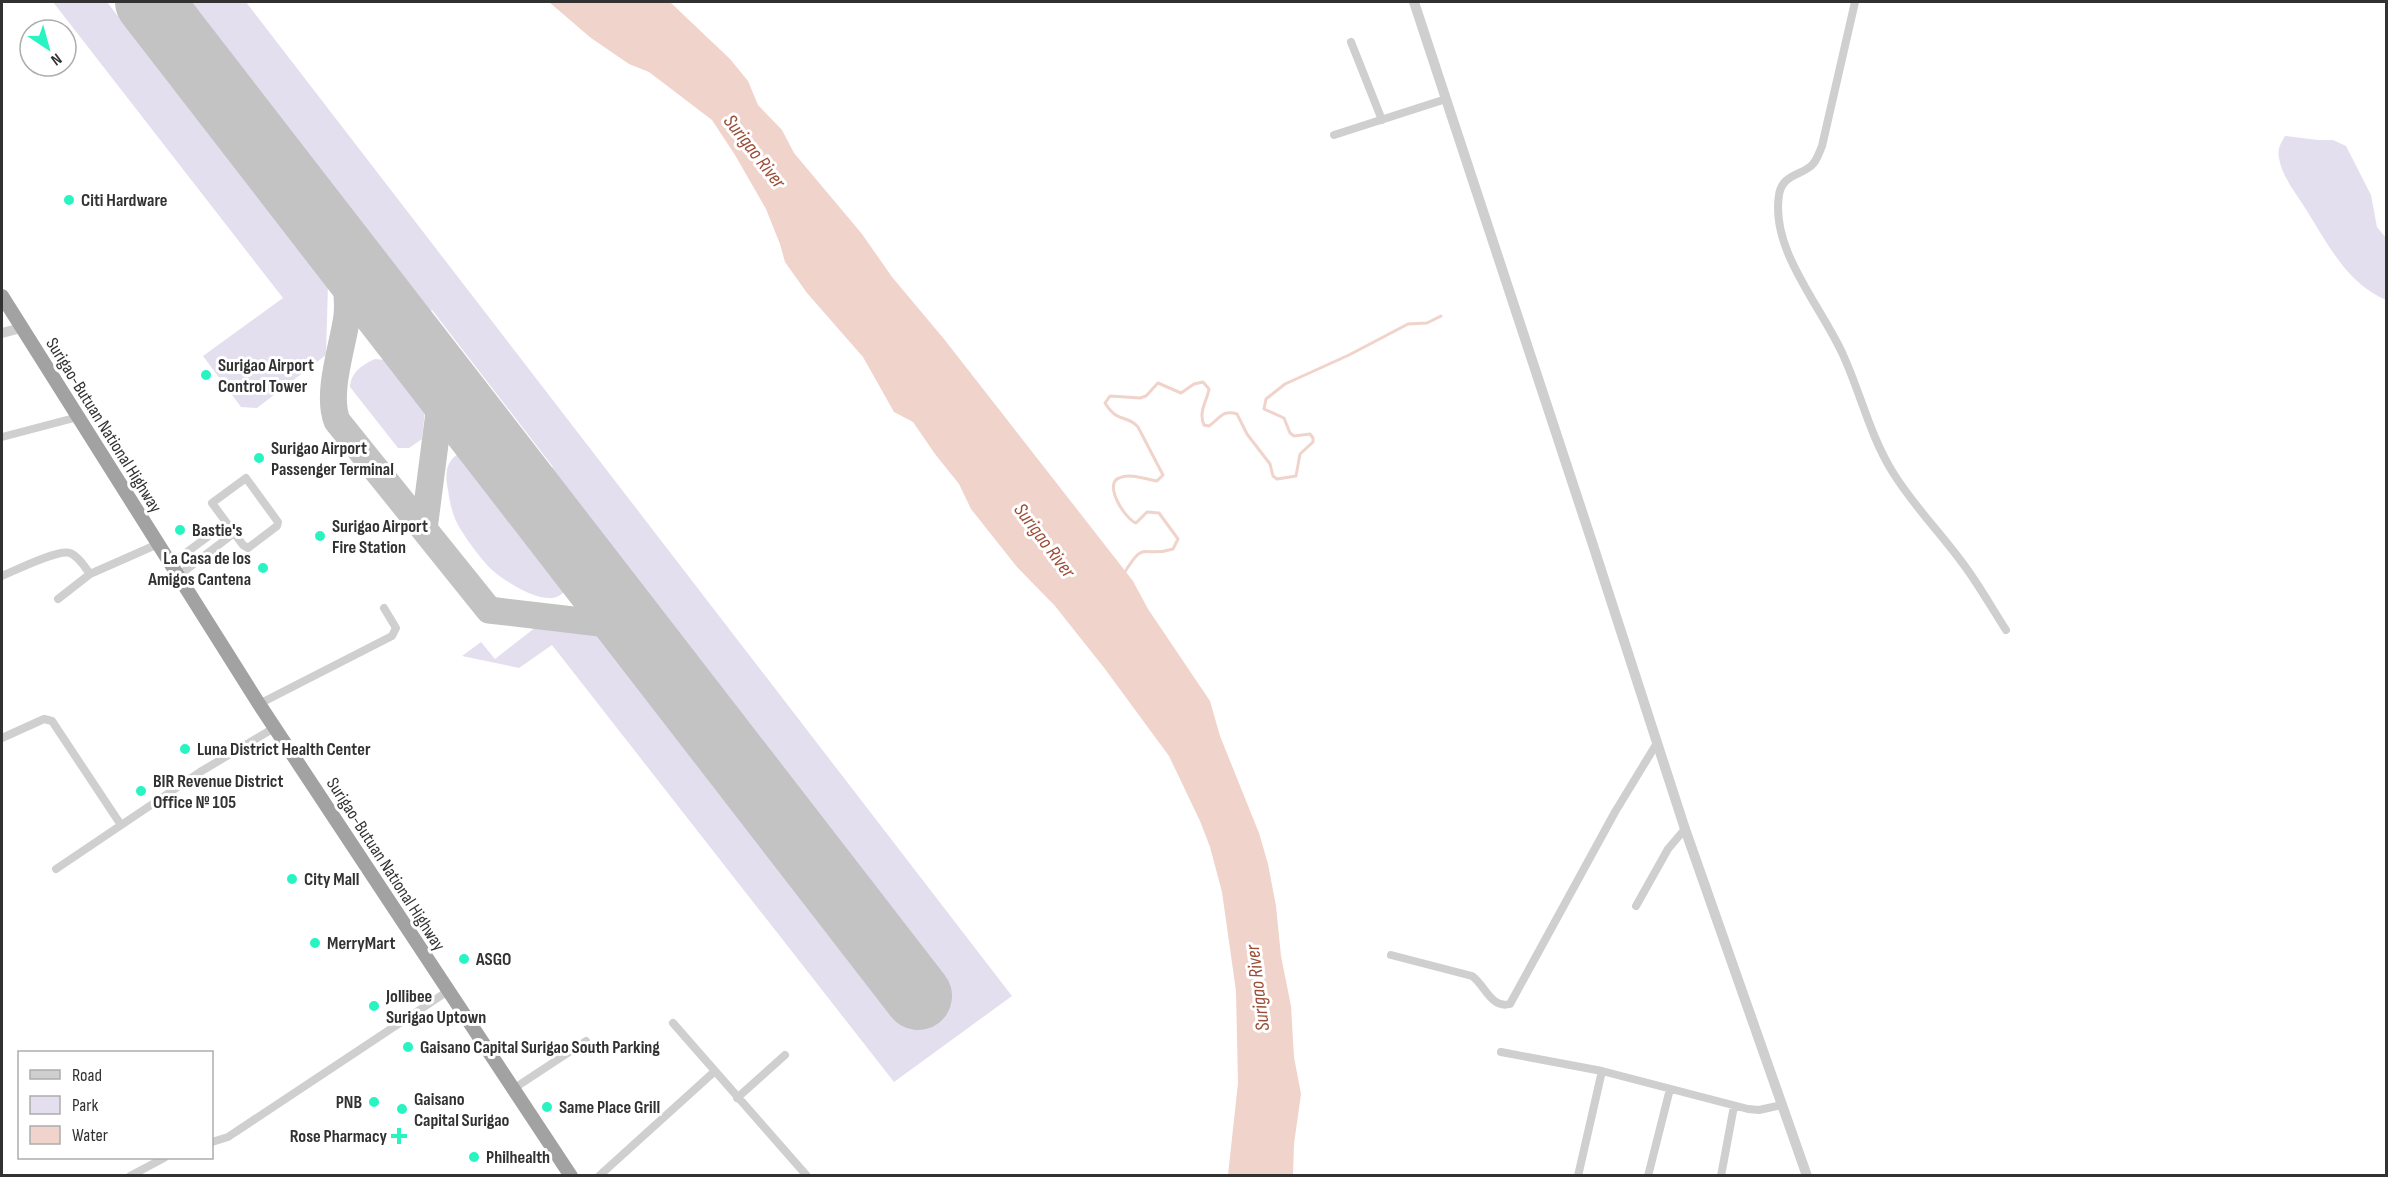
<svg xmlns="http://www.w3.org/2000/svg" width="2388" height="1177" viewBox="0 0 2388 1177" font-family="'Sofia Sans Condensed',sans-serif">
	<style>
		.green { fill: #e4dfef }
		.water { fill: #f0d3ca }
		.lines { fill: none; stroke-linecap: round; stroke-linejoin: round }
		.stream { stroke: #f0d3ca; stroke-width: 3 }
		.taxiway { stroke: #c3c3c3; stroke-width: 27 }
		.runway { stroke: #c3c3c3; stroke-width: 68 }
		.minor { stroke: #cfcfcf; stroke-width: 8 }
		.tertiary { stroke: #cfcfcf; stroke-width: 10 }
		.trunk { stroke: #a2a2a2; stroke-width: 14 }
		.poi-dot { fill: #28f4c2; stroke: #fff; stroke-width: 2 }
		.labels { text-anchor: middle; stroke-width: 6; stroke-linejoin: round; paint-order: stroke }
		.poi-label { font-size: 18px; font-weight: bold; fill: #323232; stroke: #fff; text-anchor: start }
		.street-label { font-size: 18px; fill: #323232; stroke: #fff }
		.water-label { font-size: 20px; font-style: italic; fill: #9c4d37; stroke: #fff }
	</style>
	<rect width="100%" height="100%" fill="#fff"/>
	<!-- green -->
	<path class="green" d="M53,2H107L299,250L307,244L319,259L312,264L328,285L326,355L257,408L241,407L203,356L283,298Z
		M191,2H246L1012,996L894,1082L552,645L519,668L462,656L481,642L495,659L536,627L610,637L898,1010L940,978L548,471L553,467L432,310L423,317L343,214L351,208Z
		M2285,136L2318,140H2333L2346,146L2371,195L2377,227L2386,238V300C2347,283 2329,246 2307,211C2297,195 2282,177 2279,158C2277,149 2281,143 2285,136Z
		M375,359L386,360L425,411L422,439L409,448H398L350,387C351,372 362,365 375,359Z
		M458,454L500,507L505,503L565,580L567,586C556,616 506,582 492,570C481,559 469,543 461,530C453,518 450,504 448,490C445,476 445,462 458,454Z"/>
	<!-- water -->
	<path class="water" d="M549,2H670L730,59L748,81L758,105L782,130L794,153L862,234L892,277L944,339L1133,581L1148,609L1210,701L1220,736L1259,833L1268,864L1276,906L1281,956L1291,1006L1294,1057L1301,1094L1294,1144L1293,1175H1228L1238,1083L1236,991L1222,892L1210,847L1200,821L1169,756L1105,669L1055,606L1017,567L971,509L959,484L935,454L913,422L894,412L863,357L807,293L785,262L780,244L766,209L735,155L712,120L649,72L629,64L591,38Z"/>
	<g class="lines">
		<!-- stream -->
		<path class="stream" d="M1123,575C1146,537 1141,559 1173,549L1178,539L1159,513L1147,512L1136,523C1125,519 1103,484 1119,478C1130,473 1145,479 1157,481L1163,475L1138,427C1127,414 1118,424 1105,403L1110,396L1140,398L1146,396L1158,383L1181,393L1194,384L1203,382L1209,389C1207,401 1198,412 1204,425L1209,426C1219,419 1223,409 1237,414L1247,434L1270,464L1273,476L1277,479L1296,476L1300,454L1313,442V438L1310,434L1294,436L1290,433L1284,418L1264,409L1266,399L1285,384L1349,355L1408,324L1427,323L1441,316"/>
		<!-- taxiway -->
		<path class="taxiway" d="M339,247C344,269 349,293 347,316C343,346 326,393 337,421L489,610L633,627
			M424,529L443,382"/>
		<!-- runway -->
		<path class="runway" d="M149,2L918,996"/>
		<!-- minor -->
		<path class="minor" d="M1855,2L1822,146C1819,153 1817,161 1811,166C1799,176 1782,175 1779,195C1770,251 1823,308 1844,357C1861,395 1870,435 1892,471C1912,504 1938,530 1961,561C1978,583 1991,607 2006,630
			M1351,42L1382,120
			M1334,135L1446,99
			M2,437L78,417
			M246,478L278,522L277,526L248,548L243,545L212,503Z
			M171,564L226,523
			M2,576C14,571 58,549 70,553C78,556 85,567 90,574
			M178,576L234,533
			M58,599L90,574L158,544
			M259,704L392,636L396,628L384,608
			M2,738L44,719L52,721L121,825
			M56,869L200,772L274,728
			M1636,906L1668,849L1685,829
			M1391,955L1472,976C1485,985 1491,1009 1510,1004L1615,812L1657,743
			M673,1023L807,1176
			M1501,1052L1602,1071L1748,1109L1759,1110L1782,1105
			M513,1089L586,1041
			M737,1098L785,1055
			M212,1142L228,1137L448,991
			M130,1176L164,1158
			M599,1176L715,1071
			M1578,1176L1602,1071
			M1648,1176L1670,1089
			M1721,1176L1734,1106"/>
		<!-- tertiary -->
		<path class="tertiary" d="M1414,2L1592,542L1685,829L1807,1176
			M2,333L21,328"/>
		<!-- trunk -->
		<path class="trunk" d="M2,296L259,704L571,1176"/>
	</g>
	<!-- markers -->
	<g class="poi-dot">
		<circle cx="69" cy="200" r="6"/>
		<circle cx="206" cy="375" r="6"/>
		<circle cx="259" cy="458" r="6"/>
		<circle cx="180" cy="530" r="6"/>
		<circle cx="320" cy="536" r="6"/>
		<circle cx="263" cy="568" r="6"/>
		<circle cx="185" cy="749" r="6"/>
		<circle cx="141" cy="791" r="6"/>
		<circle cx="292" cy="879" r="6"/>
		<circle cx="315" cy="943" r="6"/>
		<circle cx="464" cy="959" r="6"/>
		<circle cx="374" cy="1006" r="6"/>
		<circle cx="408" cy="1047" r="6"/>
		<circle cx="374" cy="1102" r="6"/>
		<circle cx="547" cy="1107" r="6"/>
		<circle cx="402" cy="1109" r="6"/>
		<path d="M396 1127h6v6h6v6h-6v6h-6v-6h-6v-6h6z"/>
		<circle cx="474" cy="1157" r="6"/>
	</g>
	<g class="labels">
		<!-- poi labels -->
		<g class="poi-label">
			<text x="81" y="206">Citi Hardware</text>
			<text x="218" y="371">Surigao Airport<tspan x="218" dy="21">Control Tower</tspan></text>
			<text x="271" y="454">Surigao Airport<tspan x="271" dy="21">Passenger Terminal</tspan></text>
			<text x="332" y="532">Surigao Airport<tspan x="332" dy="21">Fire Station</tspan></text>
			<text x="192" y="536">Bastie's</text>
			<text x="251" y="564" text-anchor="end">La Casa de los<tspan x="251" dy="21">Amigos Cantena</tspan></text>
			<text x="197" y="755">Luna District Health Center</text>
			<text x="153" y="787">BIR Revenue District<tspan x="153" dy="21">Office № 105</tspan></text>
			<text x="304" y="885">City Mall</text>
			<text x="327" y="949">MerryMart</text>
			<text x="476" y="965">ASGO</text>
			<text x="386" y="1002">Jollibee<tspan x="386" dy="21">Surigao Uptown</tspan></text>
			<text x="420" y="1053">Gaisano Capital Surigao South Parking</text>
			<text x="414" y="1105">Gaisano<tspan x="414" dy="21">Capital Surigao</tspan></text>
			<text x="362" y="1108" text-anchor="end">PNB</text>
			<text x="559" y="1113">Same Place Grill</text>
			<text x="387" y="1142" text-anchor="end">Rose Pharmacy</text>
			<text x="486" y="1163">Philhealth</text>
		</g>
		<!-- street labels -->
		<g class="street-label">
			<text transform="translate(104 425) rotate(58)" y="6">Surigao-Butuan National Highway</text>
			<text transform="translate(386 864) rotate(57)" y="6">Surigao-Butuan National Highway</text>
		</g>
		<!-- water labels -->
		<g class="water-label">
			<text transform="translate(755 151) rotate(52)" y="7">Surigao River</text>
			<text transform="translate(1045 540) rotate(53)" y="7">Surigao River</text>
			<text transform="translate(1257 988) rotate(-97)" y="7">Surigao River</text>
		</g>
	</g>
	<!-- border -->
	<rect width="2388" height="1177" fill="none" stroke="#323232" stroke-width="6"/>
	<!-- legend -->
	<rect x="18" y="1051" width="195" height="108" fill="#ffffff" stroke="#adadad" stroke-width="1.5"/>
	<rect x="30" y="1070" width="30" height="9" fill="#cfcfcf" stroke="#adadad" stroke-width="1.5"/>
	<text x="72" y="1081" font-size="18" fill="#323232">Road</text>
	<rect x="30" y="1096" width="30" height="18" fill="#e4dfef" stroke="#adadad" stroke-width="1.5"/>
	<text x="72" y="1111" font-size="18" fill="#323232">Park</text>
	<rect x="30" y="1126" width="30" height="18" fill="#f0d3ca" stroke="#adadad" stroke-width="1.5"/>
	<text x="72" y="1141" font-size="18" fill="#323232">Water</text>
	<!-- north arrow -->
	<g transform="translate(48 48) rotate(144)"><circle r="28" fill="#ffffff" stroke="#adadad" stroke-width="1.5"/>
	<path d="M0-4.5L10 22L0 15L-10 22Z" fill="#28f4c2"/>
	<text y="-9" font-size="16" font-weight="bold" text-anchor="middle" fill="#323232">N</text>
	</g>
</svg>
